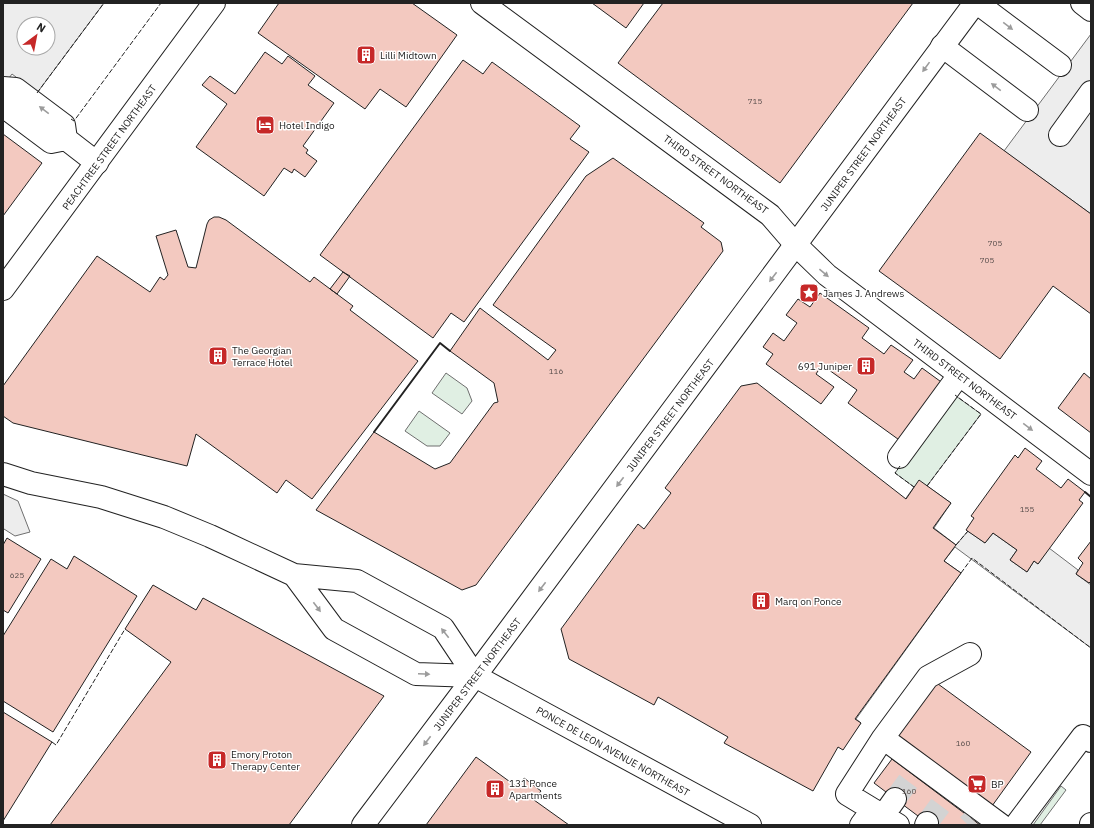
<svg xmlns="http://www.w3.org/2000/svg" width="1094" height="828" viewBox="0 0 1094 828" font-family="'IBM Plex Sans',sans-serif">
	<style>
		.green { fill: #e0efe3; stroke: #6f6f6f }
		.parking { fill: #ededed; stroke: #6f6f6f; fill-rule: evenodd }
		.building { fill: #f3c9c0; stroke: #222 }
		.lines { fill: none; stroke-linecap: round; stroke-linejoin: round }
		.minor-tunnel { stroke: #d3d3d3; stroke-width: 22; stroke-dasharray: 22 11; stroke-linecap: butt }
		.minor-casing { stroke: #222; stroke-width: 24 }
		.major-casing { stroke: #222; stroke-width: 24 }
		.highway-casing { stroke: #222; stroke-width: 24 }
		.minor { stroke: #fff; stroke-width: 22 }
		.major { stroke: #fff; stroke-width: 22 }
		.highway { stroke: #fff; stroke-width: 22 }
		.fence { stroke: #222; stroke-width: 1; stroke-dasharray: 5 2; stroke-linecap: butt }
		.wall { stroke: #222; stroke-width: 2 }
		.oneway { fill: #9c9c9c }
		.labels { text-anchor: middle; stroke-width: 3; stroke-linejoin: round; paint-order: stroke }
		.number-label { font-size: 8px; fill: #564c4a }
		.poi-label { font-size: 10px; fill: #222; stroke: #fff; text-anchor: start }
		.street-label { font-size: 10px; fill: #222; stroke: #fff }
	</style>
	<rect width="100%" height="100%" fill="#fff"/>
	<!-- green -->
	<path class="green" d="M446,373L467,388L472,401L462,414L432,393Z
		M953,394L981,414L927,486L914,487L895,473Z
		M419,411L450,433L440,446H427L405,431Z
		M1061,786L1066,790L1040,825H1033Z"/>
	<!-- parking -->
	<path class="parking" d="M3,3H104L37,93L12,74L3,86ZM24,24H48V48H24Z
		M1091,34V214L1004,151Z
		M927,486L951,503L934,528L956,545L968,531L985,543L993,533L1017,550L1010,560L1027,572L1034,561L1038,564L1049,548L1078,570L1076,574L1091,585V648L955,547L944,561L961,573L856,719L861,723L845,745L876,540L914,487Z
		M3,494L18,501L30,532L15,536L4,529L3,531Z"/>
	<!-- building -->
	<path class="building" d="M279,3H412L457,35L406,107L380,89L365,109L258,33Z
		M592,3H644L626,28Z
		M663,3H913L780,183L618,63Z
		M265,52L282,64L288,56L315,76L308,85L334,103L303,146L308,150L306,153L317,161L305,177L294,169L292,173L284,168L264,196L196,147L227,104L202,85L210,76L235,94Z
		M463,60L483,74L492,62L580,126L570,139L589,152L464,322L451,313L433,338L320,255Z
		M980,133L1091,214V314L1053,286L1000,359L879,271Z
		M3,134L42,163L3,216Z
		M613,158L704,223L701,227L721,242L723,251L476,585L462,590L316,510L374,432L435,469L450,463L494,403L498,402L494,383L450,351L480,308L548,360L556,350L493,305L586,176Z
		M214,217H219L226,220L310,282L314,277L353,306L350,310L418,361L312,499L286,480L277,493L196,434L187,466L13,423L3,416V386L97,256L150,292L160,277L164,280L168,275L156,236L176,230L188,267L196,268L207,224L209,220Z
		M343,272L350,276L337,294L330,289Z
		M820,293L869,328L862,338L884,354L891,345L913,360L904,372L914,379L922,368L944,384L902,442L848,403L857,390L822,365L816,374L834,387L821,404L766,364L773,354L763,347L773,333L784,341L797,323L786,315L798,299L810,307Z
		M1084,373L1091,379V433L1058,408Z
		M757,383L906,499L919,480L951,503L933,528L956,545L944,561L961,573L855,719L861,723L843,750L838,747L813,791L724,743L728,737L658,697L654,705L569,659L561,629L638,524L644,529L671,493L665,488L741,386Z
		M1025,448L1042,461L1036,469L1048,478L1061,488L1068,479L1085,492L1079,500L1083,503L1038,564L1034,561L1027,572L1010,560L1017,550L993,533L985,543L966,530L974,518L971,516L1015,455L1018,458Z
		M7,538L41,559L8,613L3,610V545Z
		M1091,541V581L1089,583L1076,574L1083,563L1078,558Z
		M74,556L137,596L53,732L3,701V636L51,559L67,569Z
		M153,585L196,610L203,598L384,696L289,825H50L171,662L125,629Z
		M934,681L1031,752L992,806L895,734Z
		M3,712L52,742L3,821Z
		M476,757L517,787L524,778L541,791L534,800L569,825H426Z
		M892,759L980,825H930L874,783Z"/>
	<g class="lines">
		<!-- minor-tunnel -->
		<path class="minor-tunnel" d="M895,799L913,775
			M927,823L945,799
			M968,825L973,820"/>
		<defs>
			<path id="minor" d="M482,3L770,215L796,245L827,275L1091,474
				M977,3L1060,65
				M1082,3L1091,10
				M942,46L1027,110
				M3,88L16,89L64,125L66,139L97,163
				M3,106L51,142L66,139
				M1060,135L1091,92
				M899,457L959,375
				M883,738L1001,825
				M883,816L895,799
				M861,825L872,810
				M898,825L847,794L883,738L928,677L970,654
				M926,825L927,823
				M1016,825L1083,736L1091,741"/>
			<path id="major" d="M3,289L214,3
				M3,474L31,483L101,497L164,517L210,536L294,575L357,581L443,628L475,676
				M294,575L334,629L416,674L475,676
				M475,676L975,3
				M1091,825V824"/>
			<path id="highway" d="M363,825L475,676L750,825"/>
		</defs>
		<!-- minor casing -->
		<use href="#minor" class="minor-casing"/>
		<!-- major casing -->
		<use href="#major" class="major-casing"/>
		<!-- highway casing -->
		<use href="#highway" class="highway-casing"/>
		<!-- minor -->
		<use href="#minor" class="minor"/>
		<!-- major -->
		<use href="#major" class="major"/>
		<!-- highway -->
		<use href="#highway" class="highway"/>
		<!-- fence -->
		<path class="fence" d="M37,93L104,3
			M71,119L74,121L161,3
			M900,466L895,473L914,487
			M927,486L981,414L955,395
			M956,545L968,531
			M961,573L972,558L1091,648
			M52,742L56,745L125,629"/>
		<!-- wall -->
		<path class="wall" d="M374,432L440,343L450,351
			M1085,492L1091,497"/>
	</g>
	<!-- one-way arrows -->
	<defs><path id="oneway-solid" d="M-6-.8H1V-3.2L6.5 0L1 3.2V.8H-6Z"/></defs>
	<g class="oneway">
		<use href="#oneway-solid" transform="translate(1008 26) rotate(37)"/>
		<use href="#oneway-solid" transform="translate(926 67) rotate(126)"/>
		<use href="#oneway-solid" transform="translate(996 87) rotate(-143)"/>
		<use href="#oneway-solid" transform="translate(44 110) rotate(-143)"/>
		<use href="#oneway-solid" transform="translate(824 273) rotate(40)"/>
		<use href="#oneway-solid" transform="translate(773 277) rotate(127)"/>
		<use href="#oneway-solid" transform="translate(1028 427) rotate(37)"/>
		<use href="#oneway-solid" transform="translate(620 482) rotate(127)"/>
		<use href="#oneway-solid" transform="translate(542 587) rotate(127)"/>
		<use href="#oneway-solid" transform="translate(317 607) rotate(53)"/>
		<use href="#oneway-solid" transform="translate(445 633) rotate(-128)"/>
		<use href="#oneway-solid" transform="translate(424 674) rotate(2)"/>
		<use href="#oneway-solid" transform="translate(427 741) rotate(127)"/>
	</g>
	<!-- icons -->
	<defs>
		<symbol id="building-square" viewBox="-11 -11 22 22"><rect x="-9" y="-9" width="18" height="18" rx="4" fill="#c62828" stroke="#fff"/><path d="M-4-6H4V6H1V3H-1V6H-4ZM-2.5-4.3h1.7v1.8h-1.7ZM.8-4.3h1.7v1.8H.8ZM-2.5-1h1.7V.8h-1.7ZM.8-1h1.7V.8H.8Z" fill="#fff"/></symbol>
		<symbol id="hotel-square" viewBox="-11 -11 22 22"><rect x="-9" y="-9" width="18" height="18" rx="4" fill="#c62828" stroke="#fff"/><path d="M-6-4.5h1.5V1H6V5H4.5V3h-9V5H-6ZM-4 0a1.8 1.8 0 1 1 3.6 0ZM.5 0V-2.5h3Q6-2.5 6 0Z" fill="#fff"/></symbol>
		<symbol id="sight-square" viewBox="-11 -11 22 22"><rect x="-9" y="-9" width="18" height="18" rx="4" fill="#c62828" stroke="#fff"/><path d="M0-6L1.8-2.2L6-1.7L2.9 1.2L3.7 5.4L0 3.3L-3.7 5.4L-2.9 1.2L-6-1.7L-1.8-2.2Z" fill="#fff"/></symbol>
		<symbol id="supermarket-square" viewBox="-11 -11 22 22"><rect x="-9" y="-9" width="18" height="18" rx="4" fill="#c62828" stroke="#fff"/><path d="M-6-5.5h2.5l.6 2H6L4.5 2H-2.5L-4.4-4H-6ZM-1.5 3.2a1.3 1.3 0 1 0 .1 0ZM3 3.2a1.3 1.3 0 1 0 .1 0Z" fill="#fff"/></symbol>
	</defs>
	<g fill-rule="evenodd">
		<use href="#building-square" x="355" y="44" width="22" height="22"/>
		<use href="#hotel-square" x="254" y="114" width="22" height="22"/>
		<use href="#sight-square" x="798" y="282" width="22" height="22"/>
		<use href="#building-square" x="207" y="345" width="22" height="22"/>
		<use href="#building-square" x="855" y="355" width="22" height="22"/>
		<use href="#building-square" x="750" y="590" width="22" height="22"/>
		<use href="#building-square" x="206" y="749" width="22" height="22"/>
		<use href="#supermarket-square" x="966" y="773" width="22" height="22"/>
		<use href="#building-square" x="484" y="778" width="22" height="22"/>
	</g>
	<g class="labels">
		<!-- number labels -->
		<g class="number-label">
			<text x="755" y="104">715</text>
			<text x="995" y="246">705</text>
			<text x="987" y="263">705</text>
			<text x="556" y="374">116</text>
			<text x="1027" y="512">155</text>
			<text x="17" y="578">625</text>
			<text x="963" y="746">160</text>
			<text x="909" y="794">160</text>
		</g>
		<!-- poi labels -->
		<g class="poi-label">
			<text x="380" y="59">Lilli Midtown</text>
			<text x="279" y="129">Hotel Indigo</text>
			<text x="823" y="297">James J. Andrews</text>
			<text x="232" y="354">The Georgian<tspan x="232" dy="12">Terrace Hotel</tspan></text>
			<text x="852" y="370" text-anchor="end">691 Juniper</text>
			<text x="775" y="605">Marq on Ponce</text>
			<text x="231" y="758">Emory Proton<tspan x="231" dy="12">Therapy Center</tspan></text>
			<text x="509" y="787">131 Ponce<tspan x="509" dy="12">Apartments</tspan></text>
			<text x="991" y="788">BP</text>
		</g>
		<!-- street labels -->
		<g class="street-label">
			<text transform="translate(109 147) rotate(-54)" y="4">PEACHTREE STREET NORTHEAST</text>
			<text transform="translate(863 154) rotate(-54)" y="4">JUNIPER STREET NORTHEAST</text>
			<text transform="translate(716 174) rotate(36)" y="4">THIRD STREET NORTHEAST</text>
			<text transform="translate(965 379) rotate(37)" y="4">THIRD STREET NORTHEAST</text>
			<text transform="translate(670 415) rotate(-53)" y="4">JUNIPER STREET NORTHEAST</text>
			<text transform="translate(477 674) rotate(-53)" y="4">JUNIPER STREET NORTHEAST</text>
			<text transform="translate(613 751) rotate(29)" y="4">PONCE DE LEON AVENUE NORTHEAST</text>
		</g>
	</g>
	<!-- border -->
	<rect width="1094" height="828" fill="none" stroke="#222222" stroke-width="8"/>
	<!-- north arrow -->
	<g transform="translate(36 36) rotate(32)"><circle r="19" fill="#ffffff" stroke="#a7a7a7"/>
	<path d="M0-3L7 15L0 10L-7 15Z" fill="#c62828"/>
	<text y="-6" font-size="11" font-weight="bold" text-anchor="middle" fill="#222222">N</text>
	</g>
</svg>
